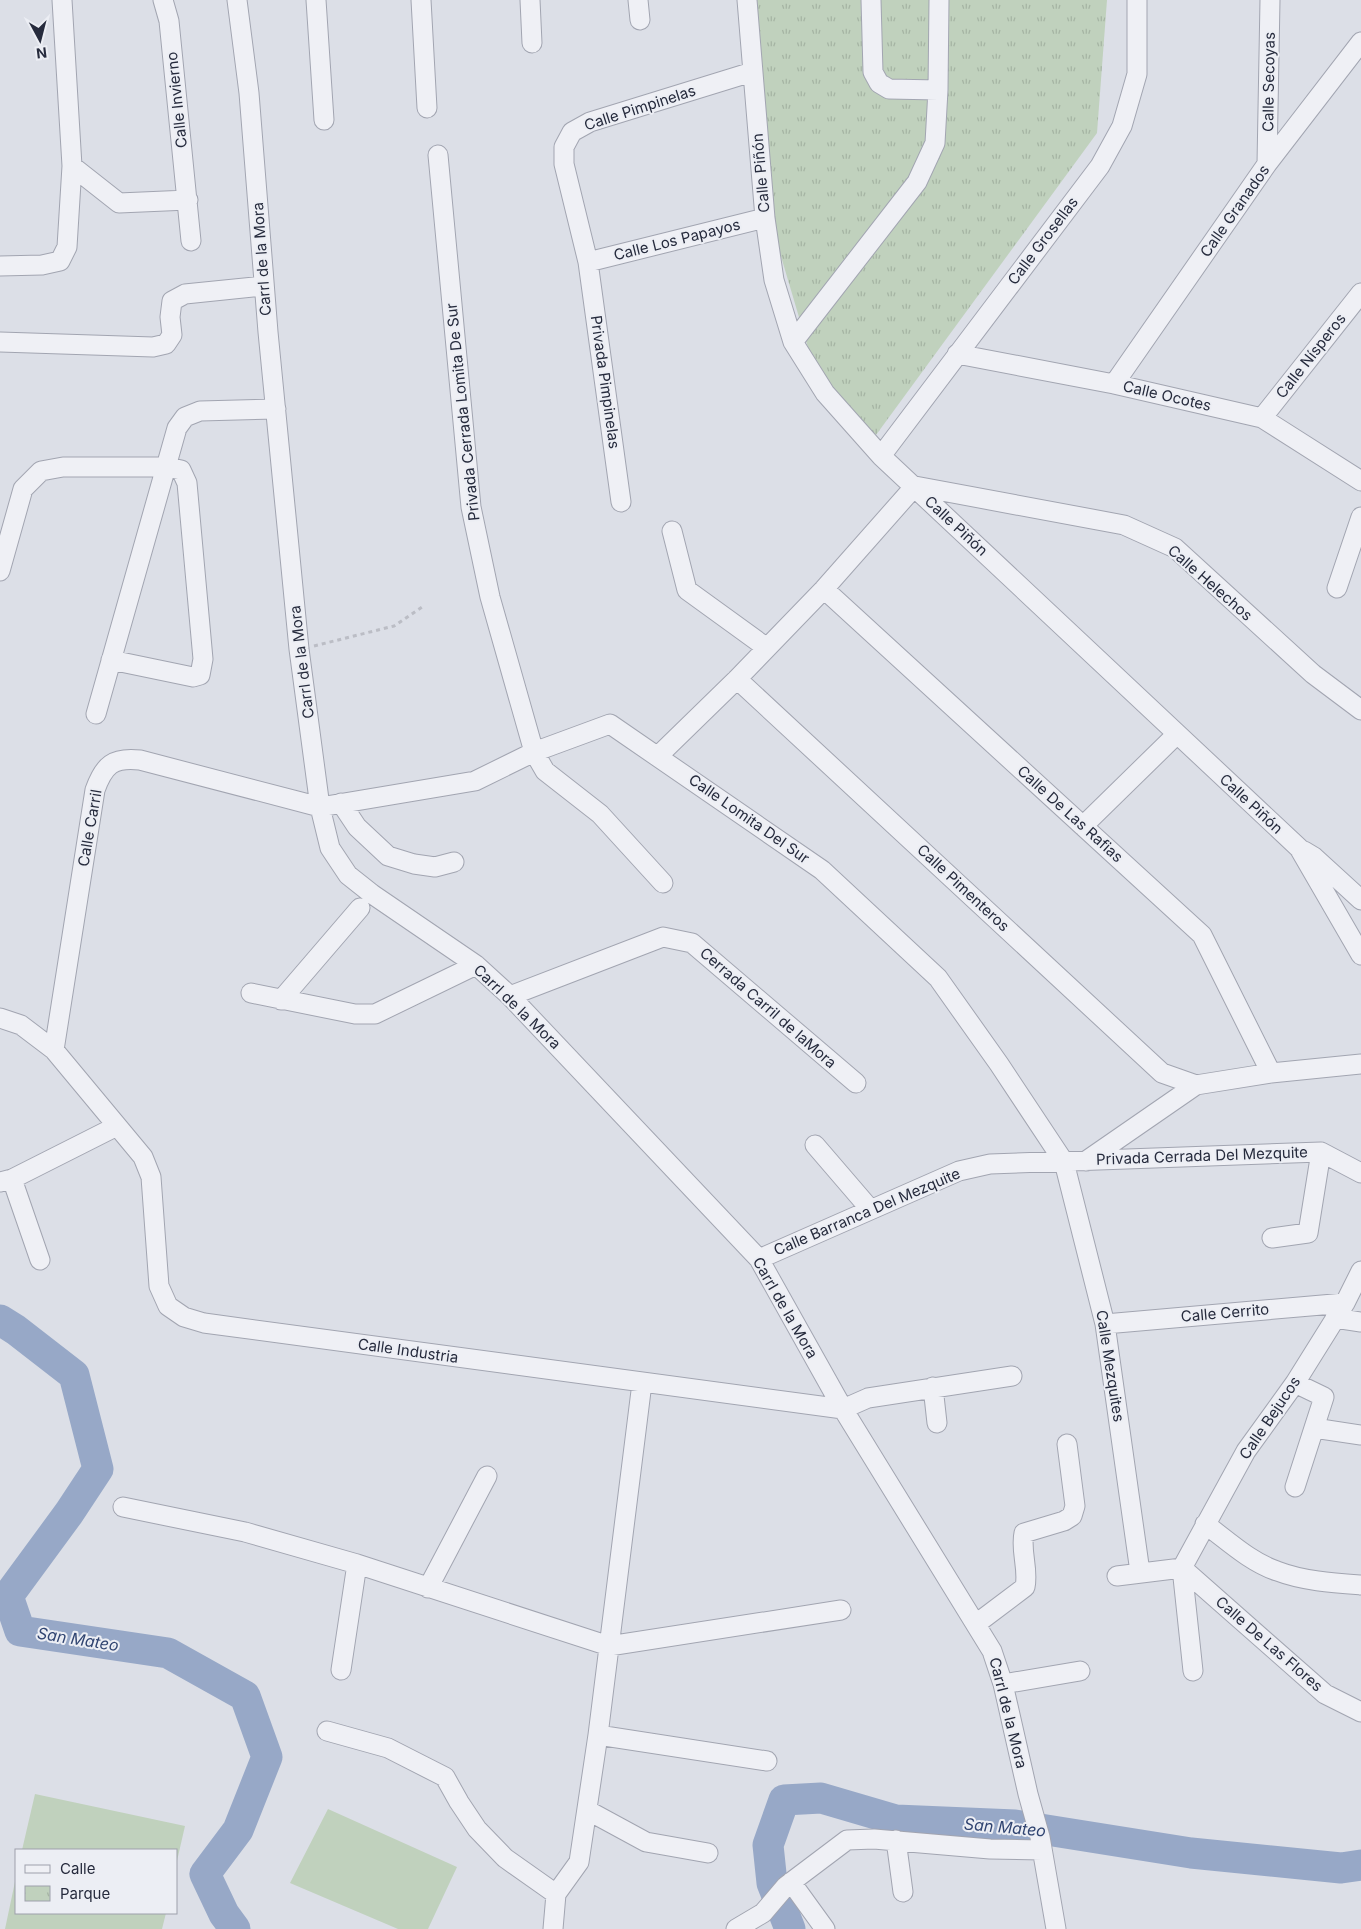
<svg xmlns="http://www.w3.org/2000/svg" width="1361" height="1929" viewBox="0 0 1361 1929" font-family="Inter,sans-serif">
	<style>
		.green { fill: #c0d1bd }
		.park { fill: url(#park-tufts) }
		.lines { fill: none; stroke-linecap: round; stroke-linejoin: round }
		.river { stroke: #97a8c7; stroke-width: 31 }
		.minor-casing { stroke: #a2a5b1; stroke-width: 21 }
		.path { stroke: #bbbdc5; stroke-width: 3; stroke-dasharray: 4 4; stroke-linecap: butt }
		.minor { stroke: #eff0f5; stroke-width: 19 }
		.labels { text-anchor: middle; stroke-width: 4; stroke-linejoin: round; paint-order: stroke }
		.street-label { font-size: 15px; fill: #262b3d; stroke: #eceef4 }
		.water-label { font-size: 16px; font-style: italic; fill: #304471; stroke: #eceef4 }
	</style>
	<defs>
		<pattern id="park-tufts" width="24" height="20" patternUnits="userSpaceOnUse" patternTransform="scale(1.25)"><rect width="24" height="20" fill="#c0d1bd"/><path d="M3 7l-1-3M5 7V3M7 7l1-3M15 17l-1-3M17 17v-4M19 17l1-3" fill="none" stroke="#a5b4a3"/></pattern>
	</defs>
	<rect width="100%" height="100%" fill="#dcdfe7"/>
	<!-- green -->
	<path class="green" d="M35,1794L185,1826L176,1865V1850H22Z
		M328,1809L457,1867L428,1929H398L290,1883Z
		M16,1877V1913H166L162,1929H5Z"/>
	<!-- park -->
	<path class="park" d="M757,0H1107L1097,133L876,435L817,378L772,226Z"/>
	<g class="lines">
		<!-- river -->
		<path class="river" d="M0,1320L16,1330L74,1375L98,1469L69,1513L8,1596L20,1631L168,1653L245,1696L267,1757L238,1830L205,1874L224,1914L235,1929
			M790,1929L772,1883L768,1845L784,1800L821,1798L896,1820L1015,1825L1191,1853L1341,1868L1361,1865"/>
		<defs>
			<path id="minor" d="M163,0L169,21L191,241
				M237,0L249,93L268,332L299,649L320,807L330,848L348,875L372,894L476,965L510,996L759,1259L843,1409L992,1651L1003,1684L1028,1794L1040,1837L1056,1929
				M316,0L324,120
				M421,0L427,108
				M530,0L532,43
				M638,0L640,20
				M747,0L765,218L774,280L793,342L825,393L881,456L1299,848L1361,955
				M871,0L873,72L879,83L889,89L938,90
				M438,155L471,507L490,597L534,752L545,771L600,814L663,883
				M1267,164L1270,0
				M72,166L119,203L188,200
				M588,262L765,218
				M0,266L42,265L60,261L67,247L72,166L62,0
				M0,342L153,347L166,344L172,335L170,317L172,301L185,294L264,286
				M793,342L917,182L935,143L938,90L939,0
				M957,354L1114,384L1262,418L1361,481
				M1114,384L1267,164L1361,42
				M1262,418L1361,293
				M881,456L1100,166L1122,126L1137,74V0
				M621,502L588,262L564,164V147L572,132L590,122L752,72
				M672,531L687,590L767,648
				M0,571L23,489L41,471L63,467H167L181,470L187,483L203,659L200,675L193,677L111,660
				M1337,588L1361,517
				M824,589L1202,935L1271,1073
				M737,679L1162,1073L1196,1085
				M96,714L177,428L185,417L200,411L276,409
				M658,756L737,679L824,589L915,486L1124,525L1175,548L1313,674L1361,710
				M341,803L357,827L388,856L414,864L435,867L454,862
				M1083,826L1177,734
				M1304,851L1314,857L1361,900
				M251,993L355,1014H375L476,965
				M510,996L663,937L692,943L856,1083
				M281,1000L360,908
				M0,1018L21,1025L54,1050L143,1157L151,1177L159,1286L168,1306L184,1317L204,1323L843,1409L868,1398L1012,1376
				M54,1050L95,790C104,765 113,757 140,760L320,807L475,781L534,752L610,724L822,870L938,978L999,1064L1064,1162L1105,1324L1140,1572
				M815,1145L870,1209
				M1086,1161L1196,1085L1271,1073L1361,1064
				M12,1179L40,1260
				M0,1182L12,1179L117,1126
				M1272,1238L1308,1233L1321,1152
				M759,1259L959,1171L990,1164L1321,1152L1361,1173
				M1335,1318L1361,1322
				M1105,1324L1345,1303
				M1295,1383L1324,1397L1295,1487
				M933,1387L937,1423
				M1314,1428L1361,1435
				M123,1507L245,1532L357,1564L609,1646L841,1610
				M1205,1524C1227,1540 1250,1562 1277,1571C1303,1581 1333,1583 1361,1585
				M1182,1568L1246,1451L1295,1383L1345,1303L1361,1271
				M1182,1568L1325,1694L1361,1712
				M1182,1568L1193,1671
				M1117,1576L1182,1568
				M428,1588L487,1476
				M976,1624L1025,1587C1029,1569 1020,1551 1024,1533L1064,1521L1072,1516L1075,1506L1067,1444
				M341,1670L357,1564
				M1003,1684L1080,1671
				M327,1731L388,1748L445,1777L459,1802L477,1829L505,1858L556,1894
				M598,1735L767,1761
				M587,1810L646,1842L708,1853
				M896,1840L903,1892
				M791,1882L825,1929
				M553,1929L556,1894L579,1862L598,1735L642,1383
				M736,1929L763,1913L786,1886L847,1840L874,1839L990,1849L1042,1850"/>
		</defs>
		<!-- minor casing -->
		<use href="#minor" class="minor-casing"/>
		<!-- path -->
		<path class="path" d="M314,646L394,626L422,607"/>
		<!-- minor -->
		<use href="#minor" class="minor"/>
	</g>
	<g class="labels">
		<!-- street labels -->
		<g class="street-label">
			<text transform="translate(1269 82) rotate(-89)" y="5">Calle Secoyas</text>
			<text transform="translate(177 100) rotate(-96)" y="5">Calle Invierno</text>
			<text transform="translate(640 108) rotate(-18)" y="5">Calle Pimpinelas</text>
			<text transform="translate(761 173) rotate(-95)" y="5">Calle Piñón</text>
			<text transform="translate(1235 211) rotate(-55)" y="5">Calle Granados</text>
			<text transform="translate(677 240) rotate(-14)" y="5">Calle Los Papayos</text>
			<text transform="translate(1043 241) rotate(-53)" y="5">Calle Grosellas</text>
			<text transform="translate(262 259) rotate(-94)" y="5">Carrl de la Mora</text>
			<text transform="translate(1311 356) rotate(-52)" y="5">Calle Nísperos</text>
			<text transform="translate(605 382) rotate(82)" y="5">Privada Pimpinelas</text>
			<text transform="translate(1167 396) rotate(13)" y="5">Calle Ocotes</text>
			<text transform="translate(463 412) rotate(-96)" y="5">Privada Cerrada Lomita De Sur</text>
			<text transform="translate(956 526) rotate(43)" y="5">Calle Piñón</text>
			<text transform="translate(1210 583) rotate(41)" y="5">Calle Helechos</text>
			<text transform="translate(302 662) rotate(-97)" y="5">Carrl de la Mora</text>
			<text transform="translate(1251 804) rotate(43)" y="5">Calle Piñón</text>
			<text transform="translate(1070 814) rotate(42)" y="5">Calle De Las Rafias</text>
			<text transform="translate(749 819) rotate(35)" y="5">Calle Lomita Del Sur</text>
			<text transform="translate(90 828) rotate(-80)" y="5">Calle Carril</text>
			<text transform="translate(963 888) rotate(43)" y="5">Calle Pimenteros</text>
			<text transform="translate(517 1007) rotate(44)" y="5">Carrl de la Mora</text>
			<text transform="translate(768 1008) rotate(41)" y="5">Cerrada Carril de laMora</text>
			<text transform="translate(1202 1156) rotate(-2)" y="5">Privada Cerrada Del Mezquite</text>
			<text transform="translate(867 1212) rotate(-23)" y="5">Calle Barranca Del Mezquite</text>
			<text transform="translate(785 1308) rotate(60)" y="5">Carrl de la Mora</text>
			<text transform="translate(1225 1313) rotate(-5)" y="5">Calle Cerrito</text>
			<text transform="translate(408 1351) rotate(8)" y="5">Calle Industria</text>
			<text transform="translate(1110 1366) rotate(81)" y="5">Calle Mezquites</text>
			<text transform="translate(1270 1418) rotate(-56)" y="5">Calle Bejucos</text>
			<text transform="translate(1269 1644) rotate(41)" y="5">Calle De Las Flores</text>
			<text transform="translate(1008 1713) rotate(76)" y="5">Carrl de la Mora</text>
		</g>
		<!-- water labels -->
		<g class="water-label">
			<text transform="translate(78 1639) rotate(9)" y="6">San Mateo</text>
			<text transform="translate(1005 1827) rotate(5)" y="6">San Mateo</text>
		</g>
	</g>
	<!-- legend -->
	<rect x="15" y="1849" width="162" height="65" fill="#eceef4" stroke="#9da0ab"/>
	<rect x="25" y="1865" width="25" height="8" fill="#eff0f5" stroke="#9da0ab"/>
	<text x="60" y="1874" font-size="15" fill="#262b3d">Calle</text>
	<rect x="25" y="1886" width="25" height="15" fill="url(#park-tufts)" stroke="#9da0ab"/>
	<text x="60" y="1899" font-size="15" fill="#262b3d">Parque</text>
	<!-- north arrow -->
	<g transform="translate(40 40) rotate(173)" stroke="#eceef4" stroke-width="4" paint-order="stroke">
	<path d="M0-4L9 19L0 12L-9 19Z" fill="#262b3d"/>
	<text y="-8" font-size="14" font-weight="bold" text-anchor="middle" fill="#262b3d">N</text>
	</g>
</svg>
